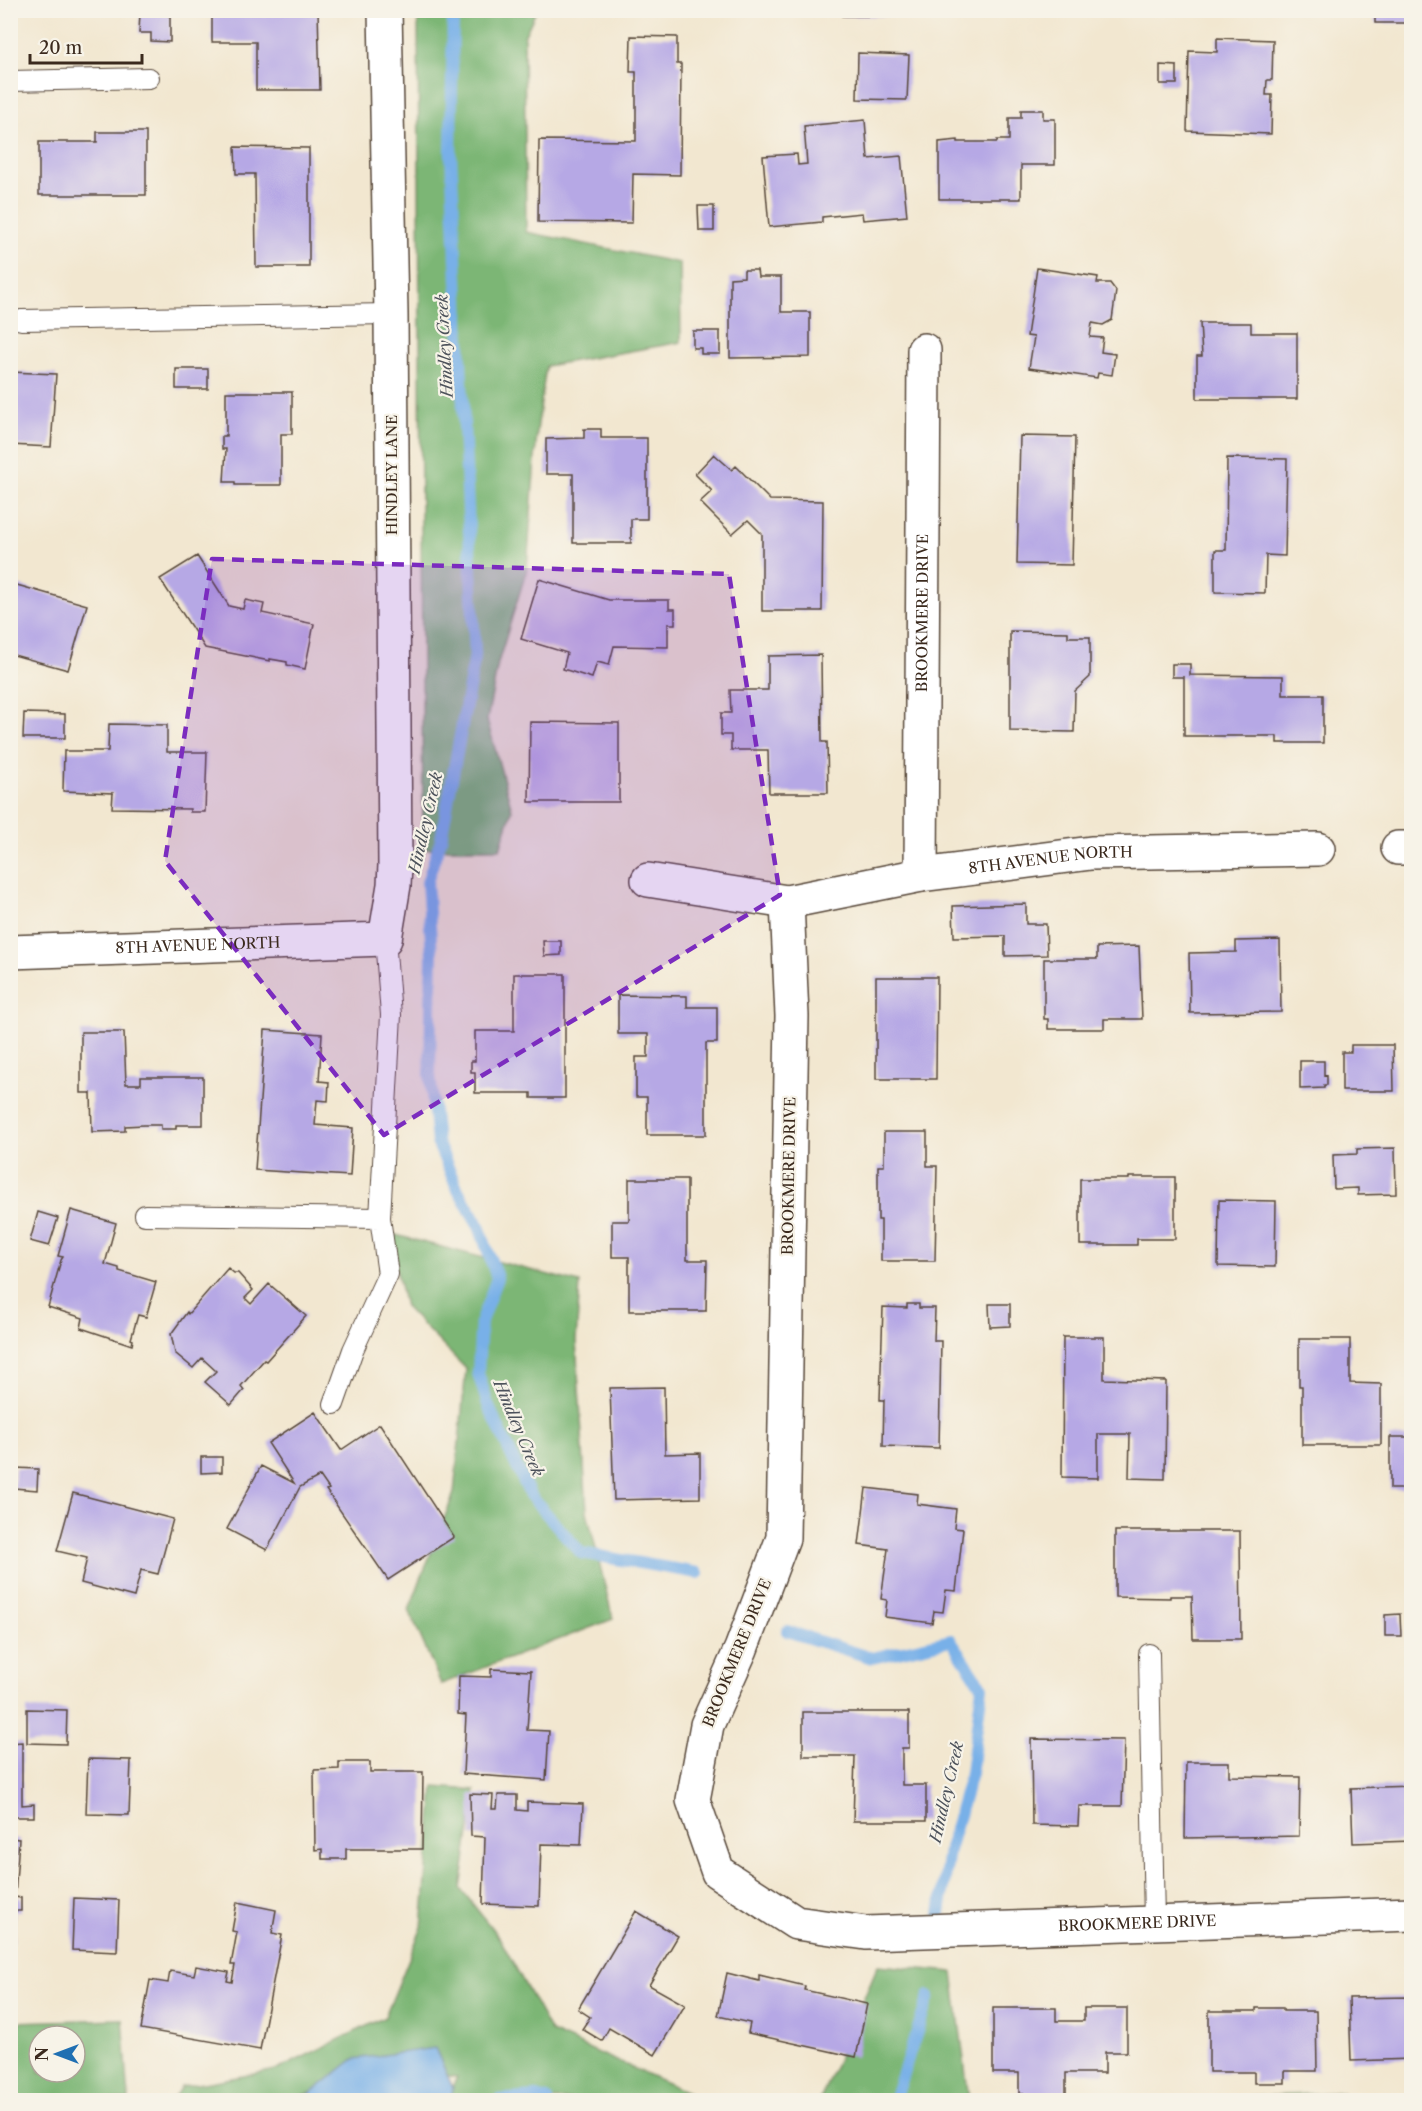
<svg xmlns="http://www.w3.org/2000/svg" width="1422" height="2111" viewBox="0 0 1422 2111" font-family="'Libre Caslon Text',serif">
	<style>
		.forest { fill: #7cb675; stroke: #5c704a; stroke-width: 1.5; fill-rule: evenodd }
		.water { fill: #78b0e8; stroke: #5a6d83; stroke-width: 1.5 }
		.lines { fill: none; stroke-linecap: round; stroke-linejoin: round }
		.stream { stroke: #78b0e8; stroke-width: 12 }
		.building { fill: #b6a8e5 }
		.service-casing { stroke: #564639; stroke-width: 22 }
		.minor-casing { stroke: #564639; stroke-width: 36 }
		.service { stroke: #fff; stroke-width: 20 }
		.minor { stroke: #fff; stroke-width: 33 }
		.marked { fill: #7b2cbf; fill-opacity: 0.2; stroke: #7b2cbf; stroke-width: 4.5; stroke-dasharray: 12 8; stroke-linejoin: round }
		.labels { text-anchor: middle; stroke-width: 4.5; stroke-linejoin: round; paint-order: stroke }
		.street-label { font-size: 15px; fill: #3b2a1e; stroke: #f7f3e8 }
		.water-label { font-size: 16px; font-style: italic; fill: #4d525b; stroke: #f7f3e8 }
	</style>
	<rect width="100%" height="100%" fill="#f7f3e8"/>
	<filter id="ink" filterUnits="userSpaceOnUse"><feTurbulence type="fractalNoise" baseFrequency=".0167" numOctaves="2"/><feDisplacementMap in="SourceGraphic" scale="12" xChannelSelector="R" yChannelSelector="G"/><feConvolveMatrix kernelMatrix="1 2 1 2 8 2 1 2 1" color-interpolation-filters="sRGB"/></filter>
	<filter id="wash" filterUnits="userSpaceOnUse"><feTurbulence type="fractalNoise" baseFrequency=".008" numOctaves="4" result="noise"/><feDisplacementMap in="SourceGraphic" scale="24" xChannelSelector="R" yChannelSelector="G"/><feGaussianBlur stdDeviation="1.35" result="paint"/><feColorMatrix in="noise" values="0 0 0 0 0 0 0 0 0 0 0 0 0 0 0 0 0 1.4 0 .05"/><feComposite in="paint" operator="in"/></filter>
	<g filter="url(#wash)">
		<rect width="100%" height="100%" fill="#f2e7d0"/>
		<!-- forest -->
		<path class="forest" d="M418,11H536L524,37L526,232L680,263L681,342L546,366L537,431L527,569L498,663L487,720L512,810L500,849H423Z
			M388,1233L580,1283L576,1341L587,1512L613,1619L441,1684L409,1610L454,1493L466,1369L405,1307Z
			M434,1787L475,1790L461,1889L500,1939L551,2032L694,2095L766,2100H446L457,2077L392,2067L288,2100H172L181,2087L277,2070L385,2017L422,1927Z
			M878,1965L953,1972L969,2100H820Z
			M123,2019L129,2100H11V2022ZM39,2036H75V2072H39Z
			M1343,2092L1340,2100H1198Z"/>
		<!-- water -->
		<path class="water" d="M435,2048L453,2088L451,2100H302L354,2059Z"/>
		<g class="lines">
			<!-- stream -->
			<path class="stream" d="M453,10L451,154L475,655L441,839L427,882L432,955L430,1074L437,1142L458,1190L479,1226L497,1278L481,1321L478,1373L488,1405L530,1495L581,1553L698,1573
				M787,1631L872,1658L951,1640L982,1687L971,1773L949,1850L940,1914
				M499,2100L536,2097L547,2100
				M894,2100L929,1996"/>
		</g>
		<g id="blocks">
			<!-- building -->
			<path class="building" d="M212,10H318L320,90H256V42H212Z
				M827,10H888V16H842V13H827Z
				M1375,10H1412V23H1375Z
				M140,12H165V15L170,16V42L151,41V33H139Z
				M631,36L677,37V64H681L680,175L633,174L632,223L538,222L539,140L636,141V72H630Z
				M1217,38L1273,40L1272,80H1267L1266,95H1272L1271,134L1187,131L1189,51L1217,52Z
				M858,53L909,55L907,100L857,99Z
				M1160,65L1177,66V84H1160Z
				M1021,110H1043V119H1055V165H1021V199H939V142L958,140V142H997V140H1009V118H1021Z
				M865,120L868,159L901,156L907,216L863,220L862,213L822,217V222L769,227L763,156L797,154L798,165L807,164L804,126Z
				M97,132H146V195H39V142H97Z
				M235,147L309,148V267H256L255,174H236Z
				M698,206H714V231H699Z
				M1037,268L1098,277L1097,283H1110L1116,291L1112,320L1103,325L1092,323L1090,337L1103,338L1101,352L1115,354L1112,375L1098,373L1097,378L1029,368L1034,337L1027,336Z
				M744,270H757L758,277H781V312H810V357L730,358V278L744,277Z
				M1200,323H1251V333H1297V399H1197V356H1202Z
				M693,331H720V354H701V348H693Z
				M176,369H208V389H176Z
				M10,372L56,374L51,447L10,445Z
				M226,392H292V434H281V485H235V482H224L226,449H222V436H226Z
				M584,429H601V438H647V519H631V543H573V474H546V439L584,438Z
				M1020,436L1075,437L1072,565L1017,564Z
				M714,454L732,470L736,466L770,500L823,501L822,611H762V534L748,520L732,534L700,502L712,491L695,474Z
				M1227,458L1287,459L1285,556L1266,555L1265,593L1215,592V550H1226Z
				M197,556L229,606L243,609L245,600L264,604L262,613L314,624L305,669L287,665V662L270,659V661L205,648L160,579Z
				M539,579L609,600H669V609H675V624H668V647L614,646L609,665L597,662L592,678L563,669L567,653L521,639Z
				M10,583L87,605L68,670L10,654Z
				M1010,631L1068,632V637H1090V677L1075,691L1074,732L1010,731Z
				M821,655L822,742H827L828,793H769L768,750H731V735H721V713H731L730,690H768V656Z
				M1172,664H1190V675L1283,676V695H1323V743H1277V736H1184V677H1172Z
				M24,713L65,714V738H23Z
				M530,722L619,723V802H529Z
				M109,724L167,725V752H207L205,812H190V809L112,808L113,793L63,791L64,751H108Z
				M10,765H13L15,784H10Z
				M1026,904V924H1046L1047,955L1005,956V936L954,937L953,906Z
				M1280,940L1281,1012L1190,1013L1189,953L1236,952V941Z
				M543,941H561V955L544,956Z
				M1139,946L1142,1019H1104V1029H1048V1019H1044V959H1097V947Z
				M514,974H565V1098H531V1093H475V1072H471V1061H475V1031H514Z
				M876,977H937L936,1079H876Z
				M618,995L687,996V1007H717V1043H706V1135H647V1097H636V1057H648V1034H618Z
				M265,1030L322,1034L319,1081L329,1082L328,1101L317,1100L315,1125L353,1128L350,1176L255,1170Z
				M81,1032H124L126,1084H141V1077H203V1125H176V1129H161V1125H144L125,1126V1131L92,1132L91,1093H81Z
				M1351,1045H1393L1394,1091H1342V1052H1351Z
				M1300,1061H1324V1076L1327,1075V1085H1324V1088L1300,1089Z
				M884,1132H927V1166H937L935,1261H881V1220H878V1166H884Z
				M1395,1148L1396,1194L1358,1195V1188L1334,1189L1333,1155L1357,1154V1149Z
				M1129,1177H1175V1239H1137V1245H1080V1179H1129Z
				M629,1179H687V1260H707L706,1311H629V1257H612V1221H629Z
				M1219,1200L1276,1201L1275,1267L1218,1266Z
				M71,1210L116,1223L105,1264L119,1268V1271L156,1282L146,1317L138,1315L131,1339L133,1340L132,1345L81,1328L83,1318L48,1307L61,1260L63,1257L58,1256Z
				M38,1212L58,1218L49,1246L30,1241Z
				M228,1268L234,1273H238L253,1290L245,1298L251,1304L269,1284L306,1316L266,1361L264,1360L241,1386L244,1390L231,1405L205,1382L216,1371L202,1358L193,1368L175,1353L171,1334L187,1312L188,1314Z
				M907,1304H919V1308H935L934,1341H941L939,1448L883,1446L884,1400H880L883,1307L907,1308Z
				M989,1304H1010V1326L990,1327Z
				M1063,1337H1104V1379L1166,1381L1165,1479L1129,1478L1130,1434H1098V1478L1062,1477Z
				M1299,1339H1350V1383L1381,1384V1445H1302V1386H1299Z
				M664,1387L665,1454L700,1453V1498L614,1500L610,1388Z
				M315,1412L341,1450L380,1424L454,1537L388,1580L326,1490L329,1489L320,1476L300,1487L267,1550L227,1529L261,1466L294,1483L268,1443Z
				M1390,1437H1412V1489H1390Z
				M201,1457H222V1472L201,1473Z
				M15,1468L38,1469L37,1490L14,1488Z
				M866,1488L918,1494L917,1504L956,1509L954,1528L963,1529L956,1591L946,1590L943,1612L934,1611L932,1623L885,1617L887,1600L881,1599L888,1549L859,1545Z
				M73,1493L173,1519L158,1574L141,1570L134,1597L81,1583L87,1558L57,1551Z
				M1115,1531H1240L1241,1639H1193L1192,1596H1170V1598L1115,1597Z
				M1400,1614L1401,1636H1385V1615Z
				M1409,1624H1412V1666H1409Z
				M491,1669L531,1671L527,1730L549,1731L546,1780L463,1774L466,1715L458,1714L459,1676L491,1677Z
				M27,1709L67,1710L66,1744L27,1743Z
				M803,1712H909V1748H902V1785H926V1821H853L855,1756H803Z
				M1031,1739L1124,1740L1122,1806H1079L1078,1826L1032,1825Z
				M22,1742V1805L34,1804V1817H10V1743Z
				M88,1759L131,1760L129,1815L86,1814Z
				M339,1762H370V1772H423L422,1849H346V1859H322V1849L315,1850L314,1770L339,1769Z
				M1186,1762H1229V1776L1300,1777L1299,1836L1185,1838Z
				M1412,1786V1841L1353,1843L1351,1788Z
				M470,1794L493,1795L492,1809H497L498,1795H517V1810L527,1811V1802L583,1804L581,1845L541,1844L539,1906L483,1904L485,1837L471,1836Z
				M10,1838L19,1839L15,1897L21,1898V1911H15L14,1942H10Z
				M74,1898L119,1900L117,1952L72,1950Z
				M237,1902L276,1910L272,1933L282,1935L260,2050L141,2029L150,1980L168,1983L170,1971L194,1975L196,1966L229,1972L227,1981L232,1982L235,1965H231L237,1932L232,1931Z
				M636,1911L678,1936L649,1985L685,2005L655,2055L609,2028L602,2041L582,2029L590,2017L578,2009Z
				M727,1973L759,1981V1975L805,1986L804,1990L867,2004L856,2057L748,2033L750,2023L718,2016Z
				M1412,1997V2059L1351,2061L1349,1998Z
				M993,2008H1056V2021H1084V2008H1127V2052H1105V2073H1066V2094H1019V2073H993Z
				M1256,2008H1283V2011H1316L1317,2071H1285V2083H1254V2072H1209V2011H1256Z"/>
		</g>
	</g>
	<g filter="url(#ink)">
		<use href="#blocks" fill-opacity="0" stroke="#564639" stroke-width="1.5"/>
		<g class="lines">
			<defs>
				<path id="service" d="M10,81L149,78
					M21,320L391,314
					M145,1215L380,1218L391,1015L385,939
					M334,1404L353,1350L388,1274L380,1218
					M1149,1654L1154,1923"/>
				<g id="minor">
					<path d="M1398,848H1412"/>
					<path id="s1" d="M921,875L924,350"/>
					<path id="s2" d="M648,880L787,902L921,875L1091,853L1318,849"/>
					<path id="s3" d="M787,902L792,1016L783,1538L741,1649L707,1725L693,1800L718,1872L796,1923L866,1933L1412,1914"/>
					<path id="s4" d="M10,952L385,939L394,885L395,865L391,314L385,10"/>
				</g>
			</defs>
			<!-- service casing -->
			<use href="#service" class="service-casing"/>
			<!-- minor casing -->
			<use href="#minor" class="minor-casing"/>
			<!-- service -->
			<use href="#service" class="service"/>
			<!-- minor -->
			<use href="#minor" class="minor"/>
		</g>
	</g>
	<!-- marked area -->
	<path class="marked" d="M212,559L729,574L780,895L384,1135L165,861Z"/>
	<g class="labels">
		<!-- street labels -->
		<g class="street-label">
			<text transform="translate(392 475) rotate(-90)" y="5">HINDLEY LANE</text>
			<text dy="5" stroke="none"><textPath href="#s1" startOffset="262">BROOKMERE DRIVE</textPath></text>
			<text dy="5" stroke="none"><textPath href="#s2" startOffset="408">8TH AVENUE NORTH</textPath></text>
			<text dy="5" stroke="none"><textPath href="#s4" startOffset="188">8TH AVENUE NORTH</textPath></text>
			<text transform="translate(789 1176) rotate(-89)" y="5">BROOKMERE DRIVE</text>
			<text transform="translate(737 1653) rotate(-68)" y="5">BROOKMERE DRIVE</text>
			<text dy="5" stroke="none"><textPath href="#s3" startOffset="1426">BROOKMERE DRIVE</textPath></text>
		</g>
		<!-- water labels -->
		<g class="water-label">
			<text transform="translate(444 346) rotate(-93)" y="6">Hindley Creek</text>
			<text transform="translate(425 823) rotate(-77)" y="6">Hindley Creek</text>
			<text transform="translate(519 1428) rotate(67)" y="6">Hindley Creek</text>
			<text transform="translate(946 1792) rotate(-77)" y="6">Hindley Creek</text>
		</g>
	</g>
	<!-- margin -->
	<rect width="1422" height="2111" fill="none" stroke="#f7f3e8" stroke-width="36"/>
	<!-- north arrow -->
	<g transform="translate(57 2054) rotate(270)"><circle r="28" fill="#f7f3e8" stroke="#aca397" stroke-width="1.5"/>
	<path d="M0-4.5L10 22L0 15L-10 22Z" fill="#1f6fb2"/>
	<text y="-9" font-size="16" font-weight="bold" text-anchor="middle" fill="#3b2a1e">N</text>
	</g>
	<!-- scale -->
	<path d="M30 54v9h112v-9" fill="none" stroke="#3b2a1e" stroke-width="3"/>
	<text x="39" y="54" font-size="18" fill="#3b2a1e" stroke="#f7f3e8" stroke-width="4.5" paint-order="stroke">20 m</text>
</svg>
